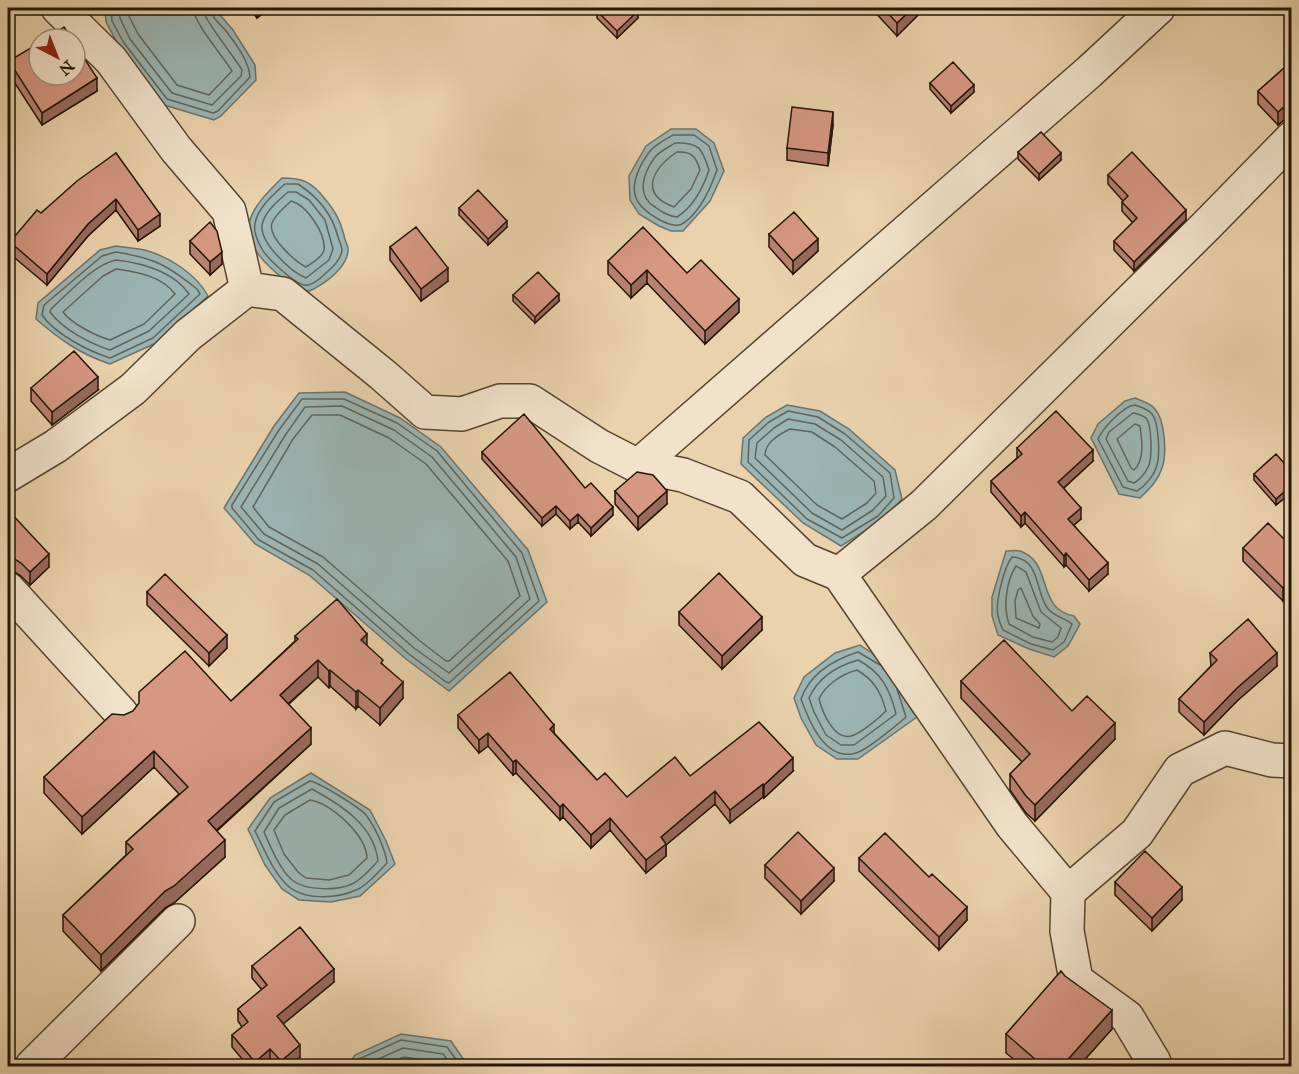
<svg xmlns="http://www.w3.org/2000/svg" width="1299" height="1074" viewBox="0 0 1299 1074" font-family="'IM FELL Great Primer',serif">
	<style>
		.water { fill: #9bb5b4; stroke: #6b756e; stroke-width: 1.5 }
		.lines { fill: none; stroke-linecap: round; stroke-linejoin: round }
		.shore { stroke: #5f655d; stroke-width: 1.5 }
		.minor-casing { stroke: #554430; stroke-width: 36 }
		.minor { stroke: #f1e2c9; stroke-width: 33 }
		.wall { fill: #b88271; stroke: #231506; stroke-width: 1.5 }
		.shaded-wall { fill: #966a5c; stroke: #231506; stroke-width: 1.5 }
		.building { fill: #d69783; stroke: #231506; stroke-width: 1.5 }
	</style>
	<rect width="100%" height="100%" fill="#ead2ac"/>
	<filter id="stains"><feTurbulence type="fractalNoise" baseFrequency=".00333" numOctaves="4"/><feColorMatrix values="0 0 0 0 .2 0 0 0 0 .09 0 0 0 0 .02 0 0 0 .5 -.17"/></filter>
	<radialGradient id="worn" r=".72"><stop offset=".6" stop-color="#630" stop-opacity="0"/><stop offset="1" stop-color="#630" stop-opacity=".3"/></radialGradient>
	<!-- water -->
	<path class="water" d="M105,8H214L233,30L255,65L256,80L221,116L214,120L164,105L119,46L106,22Z
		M671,129H696L714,143L724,171L710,201L683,231H671L659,226L639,214L630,200L629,176L646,146Z
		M282,178C303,178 312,182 325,199C335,211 340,220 344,235C344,239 347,244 348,248C349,263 333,277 322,284C315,288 310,293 301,291C291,288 280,276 272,269C231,232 250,209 282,178Z
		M116,246C126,248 138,248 148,251C171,258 197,275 208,296L156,343L110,364C80,354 59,339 36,319L38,303L100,250Z
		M345,392L400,418L441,447L528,550L547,602L449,691L406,659L309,575L255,544L224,508L274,426L299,393Z
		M1135,398C1141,401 1151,403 1155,409C1165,420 1167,454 1162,468C1158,481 1149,489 1140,498L1119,494L1091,438L1098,424L1125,401Z
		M787,405L820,411L849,429L895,470L902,499L882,520L841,546L803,523L741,464L743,438L766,417Z
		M1006,551C1010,551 1016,550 1020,551C1054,562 1035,609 1074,616L1080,624L1068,646L1054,657L1029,649L998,635L992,616V597Z
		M860,645C876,656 894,665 901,683C906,696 907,707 917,717L858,759H837L816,745L801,718L794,698L804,677L835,653Z
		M311,773L370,810L386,841L395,864L360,896L331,902L299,900L282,889L265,865L248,829L270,798Z
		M401,1034L451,1041L468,1066H347L355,1055Z"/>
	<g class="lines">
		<!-- shore -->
		<path class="shore" d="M111,8L112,21L124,43L167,99L213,113L218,111L250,77C249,61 236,44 226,31C220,24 211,17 210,8
			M119,8L120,18L130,39L172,93L212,105L241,76L242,70C234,56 203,19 202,8
			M128,8L129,16L138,34L177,85L209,95L232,71C222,55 194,23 193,8
			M673,135H694L709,146L717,170C711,187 699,214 682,224C670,230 640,210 636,198C630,183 641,163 650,151C655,145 666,139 673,135Z
			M675,143C699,142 702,148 709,170C703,188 693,207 677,217C668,216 662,212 655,207C635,195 644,172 655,157C660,151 669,147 675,143Z
			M677,152C691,151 696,156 700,170L691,189L674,207C638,194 653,168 677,152Z
			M298,184C318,197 332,213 338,237C339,241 342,246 342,250C341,259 333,267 327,272C322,277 314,284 308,285C298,288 267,258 262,249C258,242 253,232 255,224C257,208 274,194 285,184Z
			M288,192H296L309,200L325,220L333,249L329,260L306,278C291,272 260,243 262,225C264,212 279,200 288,192Z
			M291,201C307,205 326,234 324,250C323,257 312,263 306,267C296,262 267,237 272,223C275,215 285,207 291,201Z
			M116,252C154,258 167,265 197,289L200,294L153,338L110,358C88,351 55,334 42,315L44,305L102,256Z
			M116,260C142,263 173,271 189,294L149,331L110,350C91,344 62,329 50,312L51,309C69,293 93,265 116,260Z
			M116,269C137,272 162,276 175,294L144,324L110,340C96,336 72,324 63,312L103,276Z
			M302,399H344L397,423L437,451L522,553L539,601L449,683L446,682L409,654L313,570L259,540L232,508V505L279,430Z
			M1135,405C1141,407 1148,409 1152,414C1159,423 1160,454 1157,465C1154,476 1145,486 1137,491L1123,487L1098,439C1103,428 1123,406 1135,405Z
			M342,406L394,430L432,457L516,557L530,599L449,673L414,648L318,564L264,534L241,507L286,434L305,407Z
			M788,411L818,417L845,434L890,473L894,498L878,516L842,538L807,519L748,462L749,440L769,422Z
			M1133,413C1137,414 1142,415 1146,418C1152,425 1152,456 1149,465C1146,472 1141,479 1134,483L1128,481L1106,439L1109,432Z
			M312,415H340L389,438L426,464L508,561L520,596L449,661H446L420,641L323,557L269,527L253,507L293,439Z
			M788,419L815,424L841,440L883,477L886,496L873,510L842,530L812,513L755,458L757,443L774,428Z
			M1135,424L1140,426C1142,440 1145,460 1134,470L1131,468L1117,439Z
			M790,429L812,432L835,447L874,481L876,493L867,503L842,519L817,505L765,455C765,442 780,434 790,429Z
			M1012,557C1041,558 1035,593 1048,609C1055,617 1065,618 1072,624L1064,642L1053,650L1031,644L1003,630C1001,626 999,621 998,616C995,603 1004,567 1012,557Z
			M1016,566L1026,572L1041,612L1061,628L1058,637L1052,642L1033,637L1009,624C1003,607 1006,582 1016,566Z
			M1021,588L1033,616L1040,624L1039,628L1016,618L1015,601L1018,590Z
			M858,660C881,672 890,689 896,714L854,745H841L826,735L814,712L809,698C818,678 837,666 858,660Z
			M880,665L858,652C833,660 810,673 801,699C809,721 825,762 856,753C867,750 897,725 906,717L897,689
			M857,670C874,680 881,692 886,711C879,718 860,734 851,736C834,741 822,711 819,699C825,685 842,674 857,670Z
			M310,781C320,783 359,807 366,815C375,827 385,848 387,863C379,871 367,886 356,890C336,899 301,901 285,883C272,869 264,849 255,831L274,802Z
			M312,789C341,805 374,825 378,861C371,868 363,878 354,883C340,891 305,891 292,880C279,868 271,848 264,832L279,808Z
			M310,800C332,804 366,835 367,858L349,875L329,880L306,878L298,872L284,854L274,830L285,815Z
			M354,1066L359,1059L401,1040L447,1047L461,1066
			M363,1066L403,1048L443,1054L452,1066
			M383,1066L404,1057L437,1062L441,1066"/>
		<defs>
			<path id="minor" d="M58,8L111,60L176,149L229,211L247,289
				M638,466L1089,72L1158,8
				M8,475L56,446L133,389L188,335L247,289L283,294L383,375L425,412L462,414L500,401H530L599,446L638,466L683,475L740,497L805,560L839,574L924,505L1207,225L1292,138
				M839,574L1012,825L1068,892
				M8,589L121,713
				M32,1066L178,921
				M1154,1066V1062L1127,1017L1076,980L1067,931L1068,892L1137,833L1180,770L1225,748L1272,760L1292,761"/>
		</defs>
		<!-- minor casing -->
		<use href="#minor" class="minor-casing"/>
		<!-- minor -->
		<use href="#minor" class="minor"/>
	</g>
	<!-- wall -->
	<path class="wall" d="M249,8H270L257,18Z
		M871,8H918V15L897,36Z
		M597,11L638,15V18L617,38L597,18Z
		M9,61L97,91L42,125L9,74Z
		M1292,61V113L1278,125L1258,104V91Z
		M930,83L974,92L951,113L930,89Z
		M833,125L828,166L787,160V148Z
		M1018,152L1061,160L1039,180L1018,159Z
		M116,153L160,226L138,241L116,210L88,236L47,285L10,254V242L41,213Z
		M1108,175L1186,220L1134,271L1114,250V241L1133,223L1122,211V202L1123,201L1108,184Z
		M459,208L507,227L488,245L459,215Z
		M769,234L818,251L793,274L769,247Z
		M190,241L222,264L210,275L190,254Z
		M390,247L448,281L421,301L390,260Z
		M608,261L687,273L739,312L705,344L647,283L631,298L608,274Z
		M513,295L559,301L535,323L513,301Z
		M31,388L98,390L52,425L31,401Z
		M1017,448L1093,461L1064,488L1081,519L1074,525L1108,574L1089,591L1066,565L1064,567L1025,523L1021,527L991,492V481L1017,458Z
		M482,452L585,488L613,515L591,536L578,522L570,529L556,514L542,526L482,459Z
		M1292,472V492L1276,505L1254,480V474Z
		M615,491L667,504L638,530L615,504Z
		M8,510L49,567L30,585L21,576L13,571H8Z
		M1292,547V593L1283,601L1243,561V548Z
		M147,592L227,648L209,666L147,605Z
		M679,612L762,630L722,669L679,625Z
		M295,636L367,646L383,665L403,698L380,725L358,706L356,709L330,686L329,688L318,677L289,704L311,744L217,831L225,857L174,903L165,908L101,971L63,931V915L126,855V842L179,794L154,767L82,834L44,793V777L124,715L231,701L295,641Z
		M1210,653L1277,666L1237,701L1204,735L1179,712V699L1211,666Z
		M961,681L1115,739L1035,821L1026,813L1010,790V774L1022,762L961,698Z
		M458,715L554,733L597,780L627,797L690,776L793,771L764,798L763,797L730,823L715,804L666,845V856L646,873L610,830L591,848L563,817L560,820L516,773L513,775L488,746L479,753L458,728Z
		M859,858L967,920L939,950L859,871Z
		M765,865L834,881L801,914L765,878Z
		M1115,882L1182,900L1152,931L1115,895Z
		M252,966L334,982L283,1024L300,1057L288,1066H275L270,1061L264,1066H248L232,1047V1035L242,1027L238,1021V1009L262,990L252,978Z
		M1112,1029L1079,1066H1022L1006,1053V1034Z"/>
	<!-- shaded-wall -->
	<path class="shaded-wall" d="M261,8H270L257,18V11Z
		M639,8H646L638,15V18L617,38V31Z
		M913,8H918V15L897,36V23Z
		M97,78V91L42,125V113Z
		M974,85V92L951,113V106Z
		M1292,100V113L1278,125V112Z
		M833,112V125L828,166V153Z
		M1061,153V160L1039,180V174Z
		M116,199V210L88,236L47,285V274L88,224Z
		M1186,210V220L1134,271V262Z
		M160,214V226L138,241V230Z
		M507,221V227L488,245V239Z
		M818,239V251L793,274V261Z
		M222,252V264L210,275V262Z
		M448,268V281L421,301V289Z
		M647,270V283L631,298V285Z
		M559,294V301L535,323V317Z
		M739,299V312L705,344V331Z
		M98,377V390L52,425V412Z
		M1093,450V461L1058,493V482Z
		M1292,485V492L1276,505V499Z
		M667,491V504L638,530V517Z
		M556,506V514L542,526V518Z
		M613,507V515L591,536V528Z
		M1081,508V519L1068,530V519Z
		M1025,512V523L1021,527V516Z
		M578,514V522L570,529V521Z
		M1066,553V565L1064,567V556Z
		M49,554V567L30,585V572Z
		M1108,563V574L1089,591V580Z
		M1292,580V593L1283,601V588Z
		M762,617V630L722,669V656Z
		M367,634V651L361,640Z
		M227,635V648L209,666V653Z
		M1277,653V666L1237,701L1204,735V722L1237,688Z
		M318,660V677L280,711V695Z
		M330,670V686L329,688V671Z
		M403,682V698L380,725V708Z
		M358,690V706L356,709V692Z
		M1115,723V739L1035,821V805Z
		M554,725V738L550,729Z
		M311,728V744L208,838V821Z
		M488,733V746L479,753V740Z
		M154,751V767L82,834V817Z
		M793,758V771L764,798V785Z
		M516,760V773L513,775V762Z
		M763,784V797L730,823V810Z
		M715,791V804L666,845V856L646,873V860L661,837Z
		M563,804V817L560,820V807Z
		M610,818V830L591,848V835Z
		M225,840V857L174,903L165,908L101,971V955L165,891Z
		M834,868V881L801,914V901Z
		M1182,887V900L1152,931V918Z
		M967,907V920L939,950V937Z
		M334,969V982L277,1029V1016Z
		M1112,1010V1029L1079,1066H1062Z
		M300,1045V1057L288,1066H281V1061Z
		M270,1049V1061L264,1066H255V1062Z"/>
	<!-- building -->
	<path class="building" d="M254,8H261L257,11Z
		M601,8H639L636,10L638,11L617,31L597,11Z
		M883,8H913L897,23Z
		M64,27L72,39H46Z
		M39,43V75H75V44L97,78L42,113L9,61Z
		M1292,61V100L1278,112L1258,91Z
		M953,62L974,85L951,106L930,83Z
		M792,107L833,112L828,153L787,148Z
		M1041,132L1061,153L1039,174L1018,152Z
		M1132,152L1186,210L1134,262L1114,241L1137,218L1122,202L1128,196L1108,175Z
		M116,153L160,214L138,230L116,199L88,224L47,274L10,242L37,210L41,213L77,181Z
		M478,190L507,221L488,239L459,208Z
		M794,212L818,239L793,261L769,234Z
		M210,222L217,231L222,252L210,262L190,241Z
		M416,227L448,268L421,289L390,247Z
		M643,227L687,273L701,260L739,299L705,331L647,270L631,285L608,261Z
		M538,272L559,294L535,317L513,295Z
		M74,351L98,377L52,412L31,388Z
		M1056,411L1093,450L1058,482L1081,508L1068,519L1108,563L1089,580L1066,553L1064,556L1025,512L1021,516L991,481L1022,454L1017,448Z
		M524,414L585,488L591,483L613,507L591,528L578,514L570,521L556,506L542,518L482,452Z
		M1276,454L1292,472V485L1276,499L1254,474Z
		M637,472L653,475L667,491L638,517L615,491Z
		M8,510L49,554L30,572L21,563L13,558H8Z
		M1268,523L1292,547V580L1283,588L1243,548Z
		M719,573L762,617L722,656L679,612Z
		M165,574L227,635L209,653L147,592Z
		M337,599L367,634L361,640L383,660L381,663L403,682L380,708L358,690L356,692L330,670L329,671L318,660L280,695L311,728L208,821L225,840L174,886L165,891L101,955L63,915L133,849L126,842L188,787L154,751L82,817L44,777L112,714L124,715L133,711L139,703V692L185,651L231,701L298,639L295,636Z
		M1248,619L1277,653L1237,688L1204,722L1179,699L1217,660L1210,653Z
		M1004,640L1072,711L1087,696L1115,723L1035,805L1026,796L1010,774L1030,754L961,681Z
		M510,672L554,725L550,729L597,780L605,773L627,797L675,757L690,776L759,722L793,758L764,785L763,784L730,810L715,791L661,837L666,844L646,860L610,818L591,835L563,804L560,807L516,760L513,762L488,733L479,740L458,715Z
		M798,832L834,868L801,901L765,865Z
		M885,833L929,877L932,874L967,907L939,937L859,858Z
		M1145,851L1182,887L1152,918L1115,882Z
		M300,927L334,969L277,1016L300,1045L281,1061L270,1049L255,1062L232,1035L248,1022L238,1009L267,985L252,966Z
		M1061,971L1065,976L1112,1010L1062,1066H1043L1006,1034Z"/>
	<!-- margin -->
	<rect width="1299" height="1074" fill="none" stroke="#ead2ac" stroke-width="30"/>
	<rect x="9" y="9" width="1281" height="1056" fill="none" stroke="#231506" stroke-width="3"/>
	<rect x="15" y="15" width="1269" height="1044" fill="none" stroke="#231506" stroke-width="1.5"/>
	<!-- north arrow -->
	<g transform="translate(57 57) rotate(138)"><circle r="28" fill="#f1e2c9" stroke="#9f907b" stroke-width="1.5"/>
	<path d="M0-4.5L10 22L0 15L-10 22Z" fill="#8f2418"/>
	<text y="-9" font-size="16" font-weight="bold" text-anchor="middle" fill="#231506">N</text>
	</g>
	<rect width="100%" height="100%" filter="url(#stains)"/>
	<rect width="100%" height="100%" fill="url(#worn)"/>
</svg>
